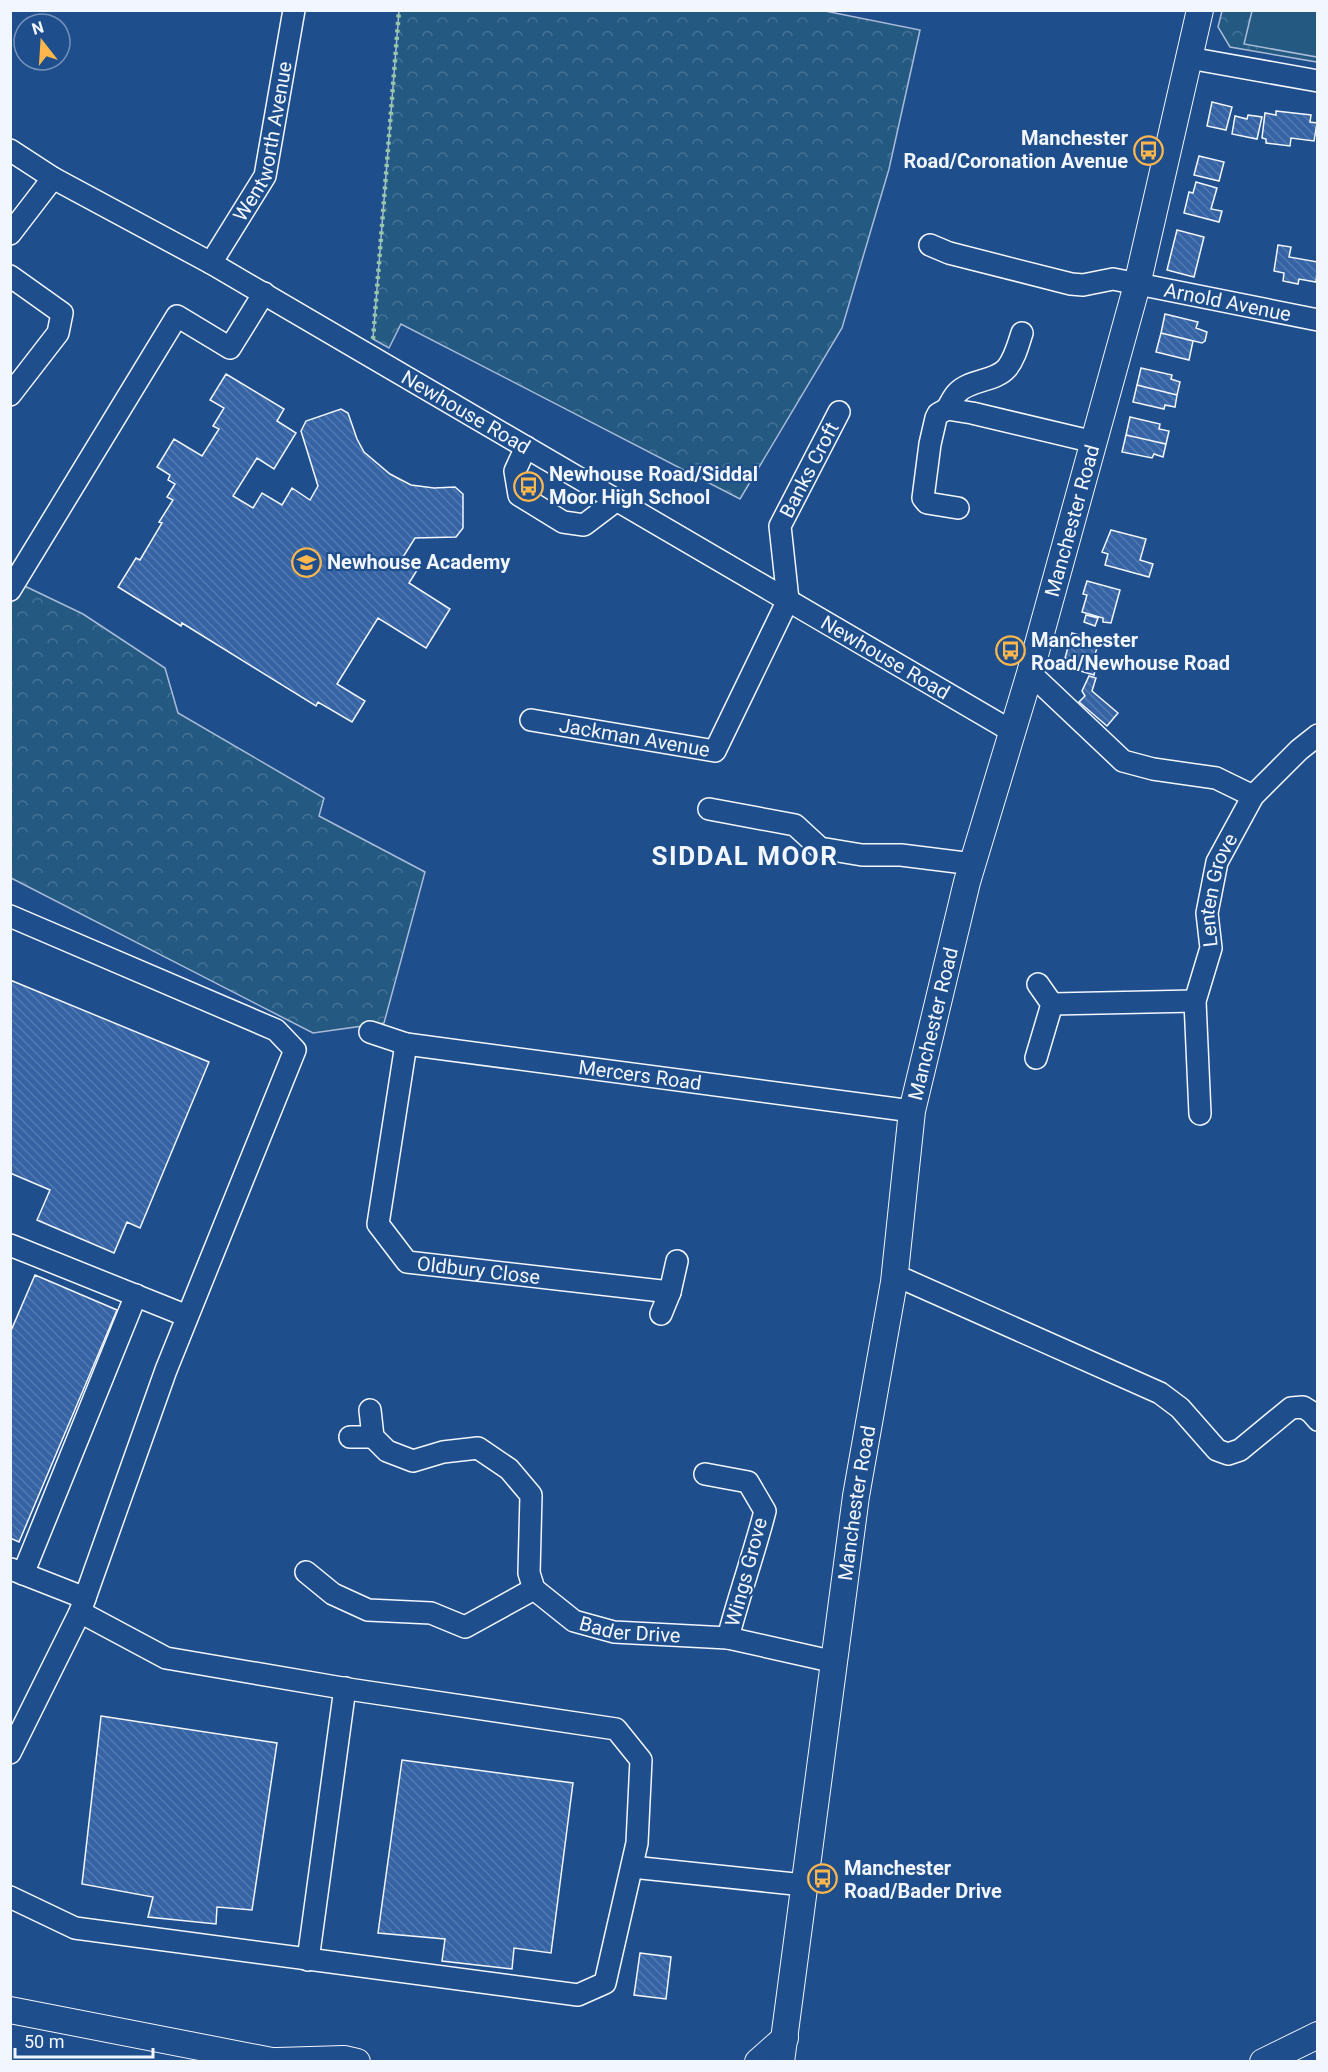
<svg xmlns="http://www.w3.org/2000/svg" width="1328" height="2072" viewBox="0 0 1328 2072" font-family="Roboto,sans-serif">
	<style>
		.park { fill: url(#park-crowns); stroke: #a8bbd7; stroke-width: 1.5 }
		.garden { fill: #245a82; stroke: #a8bbd7; stroke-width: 1.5 }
		.building { fill: url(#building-back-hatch); stroke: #f2f6ff; stroke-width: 1.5 }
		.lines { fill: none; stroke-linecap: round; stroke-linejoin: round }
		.minor-casing { stroke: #f2f6ff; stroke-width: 24 }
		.major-casing { stroke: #f2f6ff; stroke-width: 28 }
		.minor { stroke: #1f4e8c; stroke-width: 21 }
		.major { stroke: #1f4e8c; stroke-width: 26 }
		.hedge { stroke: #97c8a6; stroke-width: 4.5; stroke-dasharray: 3 4.5; stroke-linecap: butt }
		.labels { text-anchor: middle; stroke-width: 4.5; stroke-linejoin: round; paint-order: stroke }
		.poi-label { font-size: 20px; font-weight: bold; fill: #f2f6ff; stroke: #1f4e8c; text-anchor: start }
		.street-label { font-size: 20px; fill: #f2f6ff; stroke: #1f4e8c }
		.district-label { font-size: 26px; font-weight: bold; letter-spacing: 1.5px; fill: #f2f6ff; stroke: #1f4e8c }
	</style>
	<defs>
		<pattern id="park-crowns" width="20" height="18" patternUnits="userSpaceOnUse" patternTransform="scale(1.5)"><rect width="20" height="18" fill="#245a82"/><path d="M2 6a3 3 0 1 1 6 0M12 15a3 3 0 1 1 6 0" fill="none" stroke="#447295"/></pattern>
		<pattern id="building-back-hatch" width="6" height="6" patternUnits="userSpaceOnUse" patternTransform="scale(1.5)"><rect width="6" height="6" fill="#3563a3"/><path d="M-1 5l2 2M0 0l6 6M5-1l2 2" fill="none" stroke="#537ab1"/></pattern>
	</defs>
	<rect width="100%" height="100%" fill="#1f4e8c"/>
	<!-- park -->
	<path class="park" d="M820,10L920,30L889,169L842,328L740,499L401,324L389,348L373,339L399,11Z
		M1222,11H1317V62L1230,47L1218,27Z
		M10,579L83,614L165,668L178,713L324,798L319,816L425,872L384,1023L313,1033L11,878Z"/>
	<!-- garden -->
	<path class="garden" d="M1252,11H1317V57L1244,44Z"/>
	<!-- building -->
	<path class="building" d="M1212,102L1232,107L1226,130L1207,126Z
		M1276,111L1311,115L1310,122L1317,123L1314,141L1291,138L1290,146L1266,143V139L1262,138L1265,113L1276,115Z
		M1248,115L1262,117L1257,139L1232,134L1235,116L1247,119Z
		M1199,156L1224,162L1219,181L1194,175Z
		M1196,182L1217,188L1211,209L1222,211L1219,222L1184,213L1189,192L1193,193Z
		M1177,230L1204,237L1194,277L1167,270Z
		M1278,245L1291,247L1289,257L1318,262L1316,282L1299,279L1298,284L1283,281L1284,273L1274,271Z
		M1165,314L1198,322L1196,328L1207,332L1205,341L1202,343L1161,333Z
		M1161,333L1193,341L1189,360L1156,352Z
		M1141,368L1172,375L1171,379L1180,382L1177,395L1137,385Z
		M226,374L284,409L277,421L296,433L274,469L257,458L233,496L253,508L262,493L282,505L292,488L310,500L318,486L301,431L306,421L341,409L348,413L357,439L364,452L390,474L411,485L434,488L455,487L463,494V528L456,537L415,538L403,557L419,567L409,583L450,609L426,648L378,618L337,684L365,701L352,722L318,702L316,706L182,623L181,626L118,587L136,558L140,560L162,523L159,522L173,500L167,497L175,484L168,480L170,475L157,467L174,439L202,456L219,429L213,426L224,408L210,400Z
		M1137,385L1177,395L1175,407L1165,405L1164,409L1133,402Z
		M1130,417L1160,424L1159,429L1169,431L1166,444L1126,435Z
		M1126,435L1166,444L1163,457L1154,454L1152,458L1122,452Z
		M1111,530L1146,539L1140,560L1153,564L1149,577L1105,565L1108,554L1102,552Z
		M1087,581L1120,590L1111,623L1103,622V618L1082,612L1087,595L1083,594Z
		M1086,615L1098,618L1095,626L1084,622Z
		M1072,633L1099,641L1093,661H1097L1094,675L1070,668L1072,660L1065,658Z
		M1089,676L1096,678L1092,691L1118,713L1107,726L1079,702L1085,696L1082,691Z
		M10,980L209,1062L140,1228L127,1222L114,1253L37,1220L50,1190L10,1173Z
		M35,1275L117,1310L19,1542L10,1538V1333Z
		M101,1716L277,1743L252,1910L217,1907L216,1924L148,1917L153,1897L82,1884Z
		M402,1760L573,1783L551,1953L514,1948L512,1969L442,1961L445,1939L378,1933Z
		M640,1953L671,1957L666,1999L634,1995Z"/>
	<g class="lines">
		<defs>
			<g id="minor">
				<path d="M1189,58L1318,81"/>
				<path id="s1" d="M10,150L53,178L211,263L1013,732"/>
				<path d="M10,234L53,178"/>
				<path id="s2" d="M930,245L949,253L1071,284L1083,285L1113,279L1318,320"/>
				<path id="s3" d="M211,263L265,176L294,10"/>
				<path d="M10,276L62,313L58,333L10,395"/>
				<path d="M947,409C950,404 953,397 957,393C970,379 995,382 1007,368C1015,358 1018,345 1022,333"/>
				<path d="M526,447L515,471L519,495L563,522L584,525L617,500"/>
				<path d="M958,508L927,503L923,498L930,444L936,418L938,414L947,409L972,413L1094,442"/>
				<path d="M10,590L177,316L230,348L264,293"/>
				<path d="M1030,673L1123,761L1153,769L1216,778L1253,796"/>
				<path id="s4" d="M531,720L715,751L788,600L780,526L839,412"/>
				<path d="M709,809L795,825L820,848L862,855H901L973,864"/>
				<path d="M10,916L276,1030L295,1050L166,1370L80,1612L10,1753"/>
				<path d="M1052,1004L1195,1001"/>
				<path id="s5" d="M370,1032L406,1044L912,1111"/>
				<path id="s6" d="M406,1044L378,1224L407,1262L670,1292"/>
				<path d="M1036,1058L1052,1004L1038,984"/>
				<path id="s7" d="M1200,1114L1195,1001L1211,948L1207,913L1217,862L1253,796L1299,750L1318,735"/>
				<path d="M10,1245L187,1316"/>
				<path d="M894,1278L906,1280L1160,1393L1180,1408L1217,1450L1228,1454L1240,1450L1291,1408L1303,1407L1311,1412L1318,1420"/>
				<path d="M661,1314L670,1292L677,1261"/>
				<path id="s8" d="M370,1410L373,1437L387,1451L413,1461L443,1452L478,1448L509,1469L531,1495L529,1573L534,1589L574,1621L614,1632L728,1638L835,1662"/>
				<path d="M350,1437H373"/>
				<path d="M705,1474L748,1482L765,1511C754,1554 739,1595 728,1638"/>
				<path d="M11,1569L85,1598"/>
				<path d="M306,1572L333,1594L368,1610L431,1613L465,1627L534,1589"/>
				<path d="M23,1574L136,1295"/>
				<path d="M632,1867L804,1885"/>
				<path d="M10,1897L75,1928L578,1995L605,1983L637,1843L641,1760L616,1729L348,1689L166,1658L80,1612"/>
				<path d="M308,1960L345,1688"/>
			</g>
			<g id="major">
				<path d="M10,2010L277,2062"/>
				<path d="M277,2061L344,2059L357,2062"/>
				<path d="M758,2062L785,2038"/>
				<path id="s9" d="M781,2062L856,1496L894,1282L912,1111L967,882L1030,673L1137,285L1200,10"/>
				<path d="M1263,2062L1318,2035"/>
			</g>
		</defs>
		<!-- minor casing -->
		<use href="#minor" class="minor-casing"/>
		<!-- major casing -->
		<use href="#major" class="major-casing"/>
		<!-- minor -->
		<use href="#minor" class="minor"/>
		<!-- major -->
		<use href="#major" class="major"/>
		<!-- hedge -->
		<path class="hedge" d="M373,339L399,10"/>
	</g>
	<!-- icons -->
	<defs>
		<symbol id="bus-ring" viewBox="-11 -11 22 22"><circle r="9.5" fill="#1f4e8c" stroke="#ffb74d" stroke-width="1.5"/><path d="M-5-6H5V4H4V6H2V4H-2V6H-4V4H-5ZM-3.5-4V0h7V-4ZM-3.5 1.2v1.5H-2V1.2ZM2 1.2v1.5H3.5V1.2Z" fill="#ffb74d"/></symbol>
		<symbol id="school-ring" viewBox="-11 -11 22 22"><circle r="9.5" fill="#1f4e8c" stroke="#ffb74d" stroke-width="1.5"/><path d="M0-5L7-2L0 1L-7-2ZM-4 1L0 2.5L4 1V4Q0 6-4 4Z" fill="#ffb74d"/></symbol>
	</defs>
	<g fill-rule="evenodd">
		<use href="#bus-ring" x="1132" y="134" width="33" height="33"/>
		<use href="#bus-ring" x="512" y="470" width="33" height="33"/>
		<use href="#school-ring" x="290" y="546" width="33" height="33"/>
		<use href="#bus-ring" x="994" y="634" width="33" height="33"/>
		<use href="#bus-ring" x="806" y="1862" width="33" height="33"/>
	</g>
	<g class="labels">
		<!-- poi labels -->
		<g class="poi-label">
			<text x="1128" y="145" text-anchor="end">Manchester<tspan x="1128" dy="23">Road/Coronation Avenue</tspan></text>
			<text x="549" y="481">Newhouse Road/Siddal<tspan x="549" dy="23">Moor High School</tspan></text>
			<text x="327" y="569">Newhouse Academy</text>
			<text x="1031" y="647">Manchester<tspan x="1031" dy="23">Road/Newhouse Road</tspan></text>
			<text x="844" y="1875">Manchester<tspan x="844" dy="23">Road/Bader Drive</tspan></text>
		</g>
		<!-- street labels -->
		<g class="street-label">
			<text dy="7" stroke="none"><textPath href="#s3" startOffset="135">Wentworth Avenue</textPath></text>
			<text dy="7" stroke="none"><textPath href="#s2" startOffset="306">Arnold Avenue</textPath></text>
			<text dy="7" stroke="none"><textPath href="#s1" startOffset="526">Newhouse Road</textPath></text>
			<text dy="7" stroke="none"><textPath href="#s4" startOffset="492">Banks Croft</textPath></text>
			<text dy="7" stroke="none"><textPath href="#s9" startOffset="1572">Manchester Road</textPath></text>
			<text dy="7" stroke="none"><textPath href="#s1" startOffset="1012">Newhouse Road</textPath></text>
			<text dy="7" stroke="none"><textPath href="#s4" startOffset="105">Jackman Avenue</textPath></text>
			<text dy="7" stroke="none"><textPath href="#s7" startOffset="228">Lenten Grove</textPath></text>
			<text dy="7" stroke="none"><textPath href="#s9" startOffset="1050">Manchester Road</textPath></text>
			<text dy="7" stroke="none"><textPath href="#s5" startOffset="274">Mercers Road</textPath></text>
			<text dy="7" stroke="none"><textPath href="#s6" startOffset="302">Oldbury Close</textPath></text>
			<text dy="7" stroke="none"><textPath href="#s9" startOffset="564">Manchester Road</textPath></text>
			<text transform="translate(746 1572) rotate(-75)" y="7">Wings Grove</text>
			<text dy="7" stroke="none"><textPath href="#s8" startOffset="416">Bader Drive</textPath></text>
		</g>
		<!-- district labels -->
		<g class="district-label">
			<text x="745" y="865">SIDDAL MOOR</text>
		</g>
	</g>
	<!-- border -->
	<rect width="1328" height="2072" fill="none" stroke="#f2f6ff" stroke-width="24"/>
	<!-- north arrow -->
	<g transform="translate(42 42) rotate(343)"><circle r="28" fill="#1f4e8c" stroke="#7391ba" stroke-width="1.5"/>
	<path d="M0-4.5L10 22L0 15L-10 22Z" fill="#ffb74d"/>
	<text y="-9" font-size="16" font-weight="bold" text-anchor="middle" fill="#f2f6ff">N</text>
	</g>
	<!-- scale -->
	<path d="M15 2048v9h138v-9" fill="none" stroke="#f2f6ff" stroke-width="3"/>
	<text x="24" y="2048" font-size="18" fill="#f2f6ff" stroke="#1f4e8c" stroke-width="4.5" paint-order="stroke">50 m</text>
</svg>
